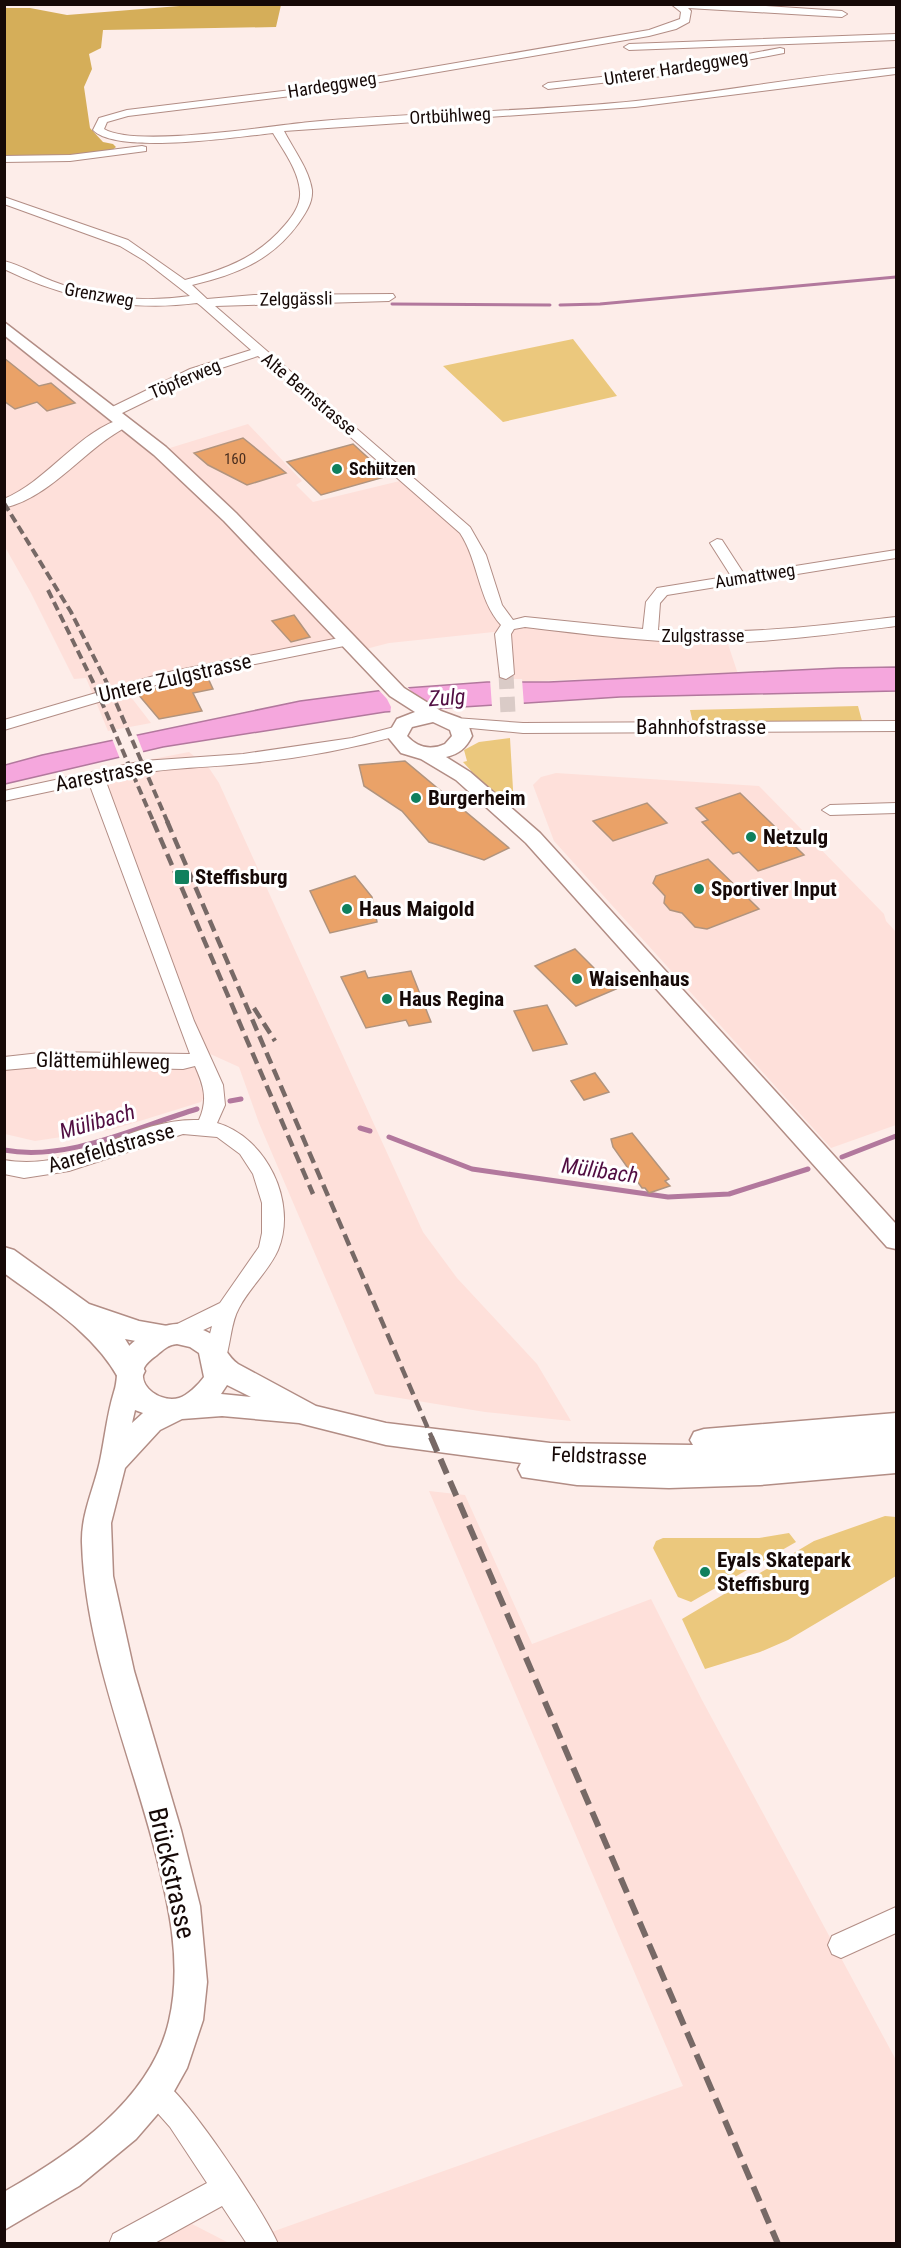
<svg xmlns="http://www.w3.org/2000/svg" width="901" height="2248" viewBox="0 0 901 2248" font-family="'Roboto Condensed',sans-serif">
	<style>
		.built { fill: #fee0da }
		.green { fill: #ebc87d }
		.forest { fill: #d5ae59 }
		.water { fill: #f5a7dd; stroke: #b2789d; stroke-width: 1.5 }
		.pier { fill: #fdede9 }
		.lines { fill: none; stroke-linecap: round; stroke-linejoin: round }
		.stream-far1 { stroke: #b2789d; stroke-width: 3 }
		.stream { stroke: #b2789d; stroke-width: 5 }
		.building { fill: #eaa268; stroke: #b1947e; stroke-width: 1.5 }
		.minor-tunnel { stroke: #dacbc7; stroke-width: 15; stroke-dasharray: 15 8; stroke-linecap: butt }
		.minor-casing { stroke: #b28d85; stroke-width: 2 }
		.major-casing { stroke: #b28d85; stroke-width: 3 }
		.highway-casing { stroke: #b28d85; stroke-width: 3 }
		.minor { fill: #fff; fill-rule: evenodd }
		.major { fill: #fff; fill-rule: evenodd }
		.highway { fill: #fff; fill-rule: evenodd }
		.rail-far2 { stroke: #776966; stroke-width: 4; stroke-dasharray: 9 4.5; stroke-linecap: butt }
		.rail-far1 { stroke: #776966; stroke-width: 4.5; stroke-dasharray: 12 6; stroke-linecap: butt }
		.rail { stroke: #776966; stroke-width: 6; stroke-dasharray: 16 8; stroke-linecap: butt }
		.poi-dot { fill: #10805d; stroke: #fff; stroke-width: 2 }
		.labels { text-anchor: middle; stroke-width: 6; stroke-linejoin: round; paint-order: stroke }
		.far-number-label { font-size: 15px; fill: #4b2f1f }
		.far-street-label { font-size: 18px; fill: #160907; stroke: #fff }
		.far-poi-label { font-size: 18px; font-weight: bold; fill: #160907; stroke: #fff; text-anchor: start }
		.street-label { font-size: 21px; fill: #160907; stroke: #fff }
		.poi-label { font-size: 21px; font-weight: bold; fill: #160907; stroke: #fff; text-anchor: start }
		.water-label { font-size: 22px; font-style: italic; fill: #510e42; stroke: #fff }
		.near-street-label { font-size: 26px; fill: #160907; stroke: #fff }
	</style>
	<rect width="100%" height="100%" fill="#fdede9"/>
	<!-- built -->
	<path class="built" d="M4,327L160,451L248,424L302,481L296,485L313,502L408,479L457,522L509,625L726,638L738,674L507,682L503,631L389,643L358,651L349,641L124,688L151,723L108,731L86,678L74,679L31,593L5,547Z
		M189,752L209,768L219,783L423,1232L457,1278L537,1364L571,1421L485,1412L375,1394L259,1123L239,1067L197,1048L91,784L122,765Z
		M556,773L759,786L884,914L886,921L896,932V1125L831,1148L554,841L533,785L541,777Z
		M28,1064L199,1067L198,1078L204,1096L201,1102L114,1129L35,1141L5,1134V1067Z
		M429,1491L465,1495L532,1644L651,1599L702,1700L896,2060V2243L238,2244L683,2086Z
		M192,2224L229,2243L129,2244L156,2230Z"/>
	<!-- green -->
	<path class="green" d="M573,339L617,396L503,422L443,366Z
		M858,706L862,721L693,723L690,710Z
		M510,738L514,806L512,807L484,785L463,762L467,761L464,750L479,742Z
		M885,1516L896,1517V1576L788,1640L760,1652L705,1669L682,1619L814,1541Z
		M789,1533L796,1542L691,1602L678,1597L653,1548L656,1541L663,1538H759Z"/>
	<!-- forest -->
	<path class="forest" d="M192,5H281L276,27L103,30L101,48L89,54L92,69L84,87L90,128L103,142L113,144L116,147L111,151L69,157H5L4,8H30L67,15Z"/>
	<!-- water -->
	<path class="water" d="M896,667V691L620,697L385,712L163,747L5,784V765L42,755L300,701L392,689L487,682H549L838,668Z"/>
	<!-- pier -->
	<path class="pier" d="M490,679H522L524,706L492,707Z
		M405,684L414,694L441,711L390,715L391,707L387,699L376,687Z
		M135,731L144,754L120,759L111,736Z"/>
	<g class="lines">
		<!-- stream-far1 -->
		<path class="stream-far1" d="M392,304L550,305
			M560,305L600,304L896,277"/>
		<!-- stream -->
		<path class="stream" d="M230,1101L241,1099
			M360,1128L370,1131
			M389,1137L472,1169L668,1197L729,1194L808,1169
			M4,1150C68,1162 136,1127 197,1109
			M842,1157L896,1136"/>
	</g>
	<!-- building -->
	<path class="building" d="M4,358L39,386L51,383L75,403L47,411L37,402L15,409L4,401Z
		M243,438L286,473L247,485L208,465L194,453Z
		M353,444L388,476L321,495L287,462Z
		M294,615L310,637L291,642L272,621Z
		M207,676L213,689L193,693L202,711L159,719L137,693Z
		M405,761L509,848L484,860L429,842L402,811L364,786L359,765Z
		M740,793L804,855L758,871L739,852L733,854L702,822L708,820L696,808Z
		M647,803L667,823L613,841L593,821Z
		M708,859L759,909L707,929L695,927L682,913L670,910L664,903L665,896L653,883L656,876Z
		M355,876L372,897L377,922L330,933L310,891Z
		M575,949L594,968L616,989L576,1006L535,966Z
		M365,971L368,978L411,971L431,1022L409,1026L406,1020L366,1028L341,977Z
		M547,1005L567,1044L533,1051L514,1011Z
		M595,1073L609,1092L584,1100L571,1081Z
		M632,1133L669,1179L665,1181L670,1186L649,1193L645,1188H642L613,1147L611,1139Z"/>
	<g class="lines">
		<!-- minor-tunnel -->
		<path class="minor-tunnel" d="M506,674L508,713"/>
		<defs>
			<path id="minor" d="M671,4H733L842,11L847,14L842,17L688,8L691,11L689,22L676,29L649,36L316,93L128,116L107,122L104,129C136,148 268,126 310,122C418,112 528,112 636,101C723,92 809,75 896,68V74L635,107L284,131C293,149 309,169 312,190C313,203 305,214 298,224C271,261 235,275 192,285L207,299L254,295L393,294L395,297L389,301L215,306L470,527L486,555L502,605L513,620L525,617L643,629L646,602L657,588L731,576L710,543L717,539L722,540L744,574L896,550V558L667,595L660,603L658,630C738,636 816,626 896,617V626C834,634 769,643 706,643C646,642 585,634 525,627L514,629L511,634L514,674L506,679L500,677L495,634L501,625C478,600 479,562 460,533L258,356L200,375L118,415H108V409L190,369L251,350L201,306L197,303C129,312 66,299 4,269V261C21,265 36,275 52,281C96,298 143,303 190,296L145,261L120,246L4,204V197L128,240L185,280C225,270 258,257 285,225C293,216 301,204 300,192C299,171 283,150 273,133C238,137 117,155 93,130L99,118L127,110L316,87L649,30L680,19L681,12Z
				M896,34V40L629,50L624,47L629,44Z
				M780,48L784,49V53L663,76L548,89L543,86L548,83L663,70Z
				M142,146L146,147V151L70,161L4,162V156L70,155Z
				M125,418L132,422L130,425C85,447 54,496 4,508V499C49,480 80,429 125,418Z
				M349,636L357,641L354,644L166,682L4,730V720L164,673Z
				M455,718L523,723L896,721V731L523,733L449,726L447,723Z
				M398,726L406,731L404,734C351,749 296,759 241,764C195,768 150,769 105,779L194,1021L223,1085L225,1105L217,1123C266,1137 298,1202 278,1250C268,1272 250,1287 239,1308C231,1322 231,1341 226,1357L223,1363L215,1365L207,1363L204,1357L212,1326L177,1342L169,1340L166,1334L169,1328L220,1303L259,1247L262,1233V1203L253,1174L240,1154L217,1137L183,1134L69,1171L24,1178L4,1174V1160C78,1173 131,1117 199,1120C208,1100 204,1086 195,1066L183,1069L49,1066L4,1070V1057L49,1052L190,1054L89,783L4,801V791L143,761L243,754L352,738Z
				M896,803V813L830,815L822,810L830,805Z
				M896,1907V1933L841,1958L832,1954L828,1945L832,1936Z
				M156,2076C181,2086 266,2214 278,2244H247L222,2206L153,2244H109L113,2234L207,2183L170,2127L146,2100L142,2090L146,2080Z"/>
			<path id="major" d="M4,322L166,447L236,513L404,688L441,711L460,718L469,727L472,736C466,748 459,754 446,757L470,772L540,833L896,1224V1249L887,1247L526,843L456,780L421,759L401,753L387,736L397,719L415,712L390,696L224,521L154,455L4,335ZM433,722L450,730L452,736L445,744C430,751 417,747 407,736L412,727Z
				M177,1324C191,1327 207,1328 217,1339C225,1347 228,1357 238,1364L316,1406L386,1423L550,1443L693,1445L690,1440L694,1432L704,1429L896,1413V1473L760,1485L669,1488L577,1485L522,1477L518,1469L521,1463L386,1445L299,1423L222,1416L182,1419L160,1430L125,1468L111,1523L113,1576L134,1671L181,1830L200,1906L207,1982L203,2020L187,2068L168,2102L136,2139L79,2186L4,2230V2192C71,2154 151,2100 169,2021C183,1962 168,1900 153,1843C127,1745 85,1645 82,1543C81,1514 94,1489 100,1461C105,1437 107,1415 114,1392C118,1381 116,1370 120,1359C129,1339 157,1325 177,1324ZM177,1344L190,1347L199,1353L204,1377C199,1384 187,1396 179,1398C162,1403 137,1388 144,1368C146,1363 153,1358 157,1355C164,1349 168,1345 177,1344ZM227,1385L251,1397L221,1394ZM135,1410L143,1413L132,1423Z"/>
			<path id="highway" d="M4,1247L14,1250L89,1304L139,1321L173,1327L178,1335L173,1343L163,1346L125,1339L145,1371L141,1379L130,1383L119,1379C94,1333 46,1304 4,1273Z"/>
		</defs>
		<!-- minor casing -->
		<use href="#minor" class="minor-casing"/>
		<!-- major casing -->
		<use href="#major" class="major-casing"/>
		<!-- highway casing -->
		<use href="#highway" class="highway-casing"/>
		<!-- minor -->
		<use href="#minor" class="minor"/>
		<!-- major -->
		<use href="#major" class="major"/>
		<!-- highway -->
		<use href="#highway" class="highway"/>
		<!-- rail-far2 -->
		<path class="rail-far2" d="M4,503L71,612L111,691L168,823
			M48,590L93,682L154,823"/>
		<!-- rail-far1 -->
		<path class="rail-far1" d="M153,821L313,1194
			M167,821L432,1438
			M254,1008L275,1041"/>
		<!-- rail -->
		<path class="rail" d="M431,1437L778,2244"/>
	</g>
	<!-- markers -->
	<g class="poi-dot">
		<circle cx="337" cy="469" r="6"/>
		<circle cx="416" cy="798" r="6"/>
		<circle cx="751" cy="837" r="6"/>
		<rect x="174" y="869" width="16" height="16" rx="3"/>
		<circle cx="699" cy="889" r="6"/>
		<circle cx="347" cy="909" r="6"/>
		<circle cx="577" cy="979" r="6"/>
		<circle cx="387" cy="999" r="6"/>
		<circle cx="705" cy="1572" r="6"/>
	</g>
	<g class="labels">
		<!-- far-number labels -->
		<g class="far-number-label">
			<text x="235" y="464">160</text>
		</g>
		<!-- far-street labels -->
		<g class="far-street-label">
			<text transform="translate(676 68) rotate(-9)" y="6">Unterer Hardeggweg</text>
			<text transform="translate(332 85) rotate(-9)" y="6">Hardeggweg</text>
			<text transform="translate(450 116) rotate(-3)" y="6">Ortbühlweg</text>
			<text transform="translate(99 295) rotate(10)" y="6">Grenzweg</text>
			<text transform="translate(296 299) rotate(-1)" y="6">Zelggässli</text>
			<text transform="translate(185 379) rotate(-23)" y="6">Töpferweg</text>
			<text transform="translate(309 394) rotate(40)" y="6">Alte Bernstrasse</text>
			<text transform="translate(755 576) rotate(-9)" y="6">Aumattweg</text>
			<text x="703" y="642">Zulgstrasse</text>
		</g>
		<!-- far-poi labels -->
		<g class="far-poi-label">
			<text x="349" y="475">Schützen</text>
		</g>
		<!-- street labels -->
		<g class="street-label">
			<text transform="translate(175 678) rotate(-13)" y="7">Untere Zulgstrasse</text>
			<text x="701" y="734">Bahnhofstrasse</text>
			<text transform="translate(104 775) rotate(-11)" y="7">Aarestrasse</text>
			<text transform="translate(103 1061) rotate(1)" y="7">Glättemühleweg</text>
			<text transform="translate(111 1148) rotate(-16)" y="7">Aarefeldstrasse</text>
			<text transform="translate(599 1456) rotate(2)" y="7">Feldstrasse</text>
		</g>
		<!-- poi labels -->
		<g class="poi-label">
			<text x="428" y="805">Burgerheim</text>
			<text x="763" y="844">Netzulg</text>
			<text x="195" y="884">Steffisburg</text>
			<text x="711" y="896">Sportiver Input</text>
			<text x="359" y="916">Haus Maigold</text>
			<text x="589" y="986">Waisenhaus</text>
			<text x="399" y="1006">Haus Regina</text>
			<text x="717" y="1567">Eyals Skatepark<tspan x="717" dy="24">Steffisburg</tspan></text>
		</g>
		<!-- water labels -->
		<g class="water-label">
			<text transform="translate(447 697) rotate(-4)" y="8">Zulg</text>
			<text transform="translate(97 1121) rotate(-16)" y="8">Mülibach</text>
			<text transform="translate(600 1170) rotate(8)" y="8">Mülibach</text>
		</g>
		<!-- near-street labels -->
		<g class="near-street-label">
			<text transform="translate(172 1873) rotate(77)" y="9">Brückstrasse</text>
		</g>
	</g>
	<!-- border -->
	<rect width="901" height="2248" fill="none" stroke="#160907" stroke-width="12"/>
</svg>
